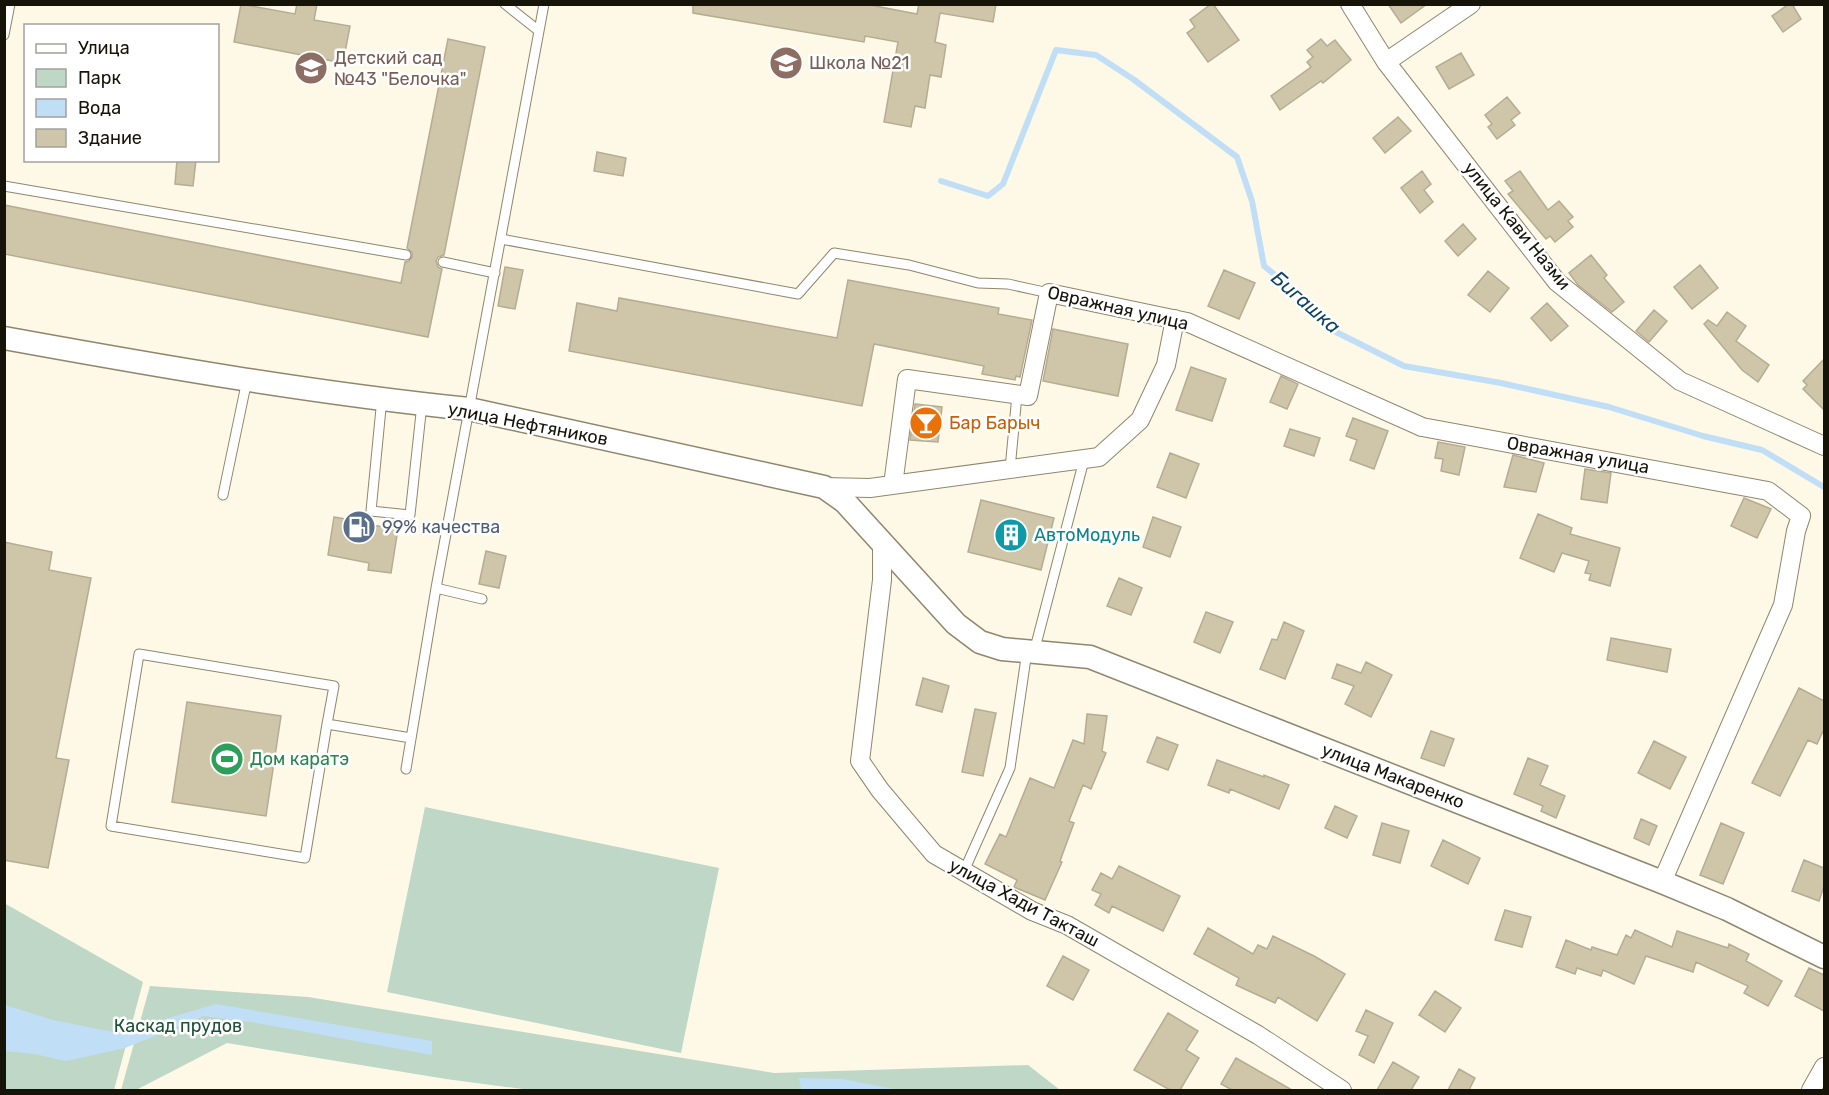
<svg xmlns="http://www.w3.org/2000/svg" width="1829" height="1095" viewBox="0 0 1829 1095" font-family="Rubik,sans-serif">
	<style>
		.green { fill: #bed7c6 }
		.water { fill: #c0dff6 }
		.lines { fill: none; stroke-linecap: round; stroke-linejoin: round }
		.stream { stroke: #c0dff6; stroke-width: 6 }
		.building { fill: #cfc5a9; stroke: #b6ac92; stroke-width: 1.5 }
		.service-casing { stroke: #90866d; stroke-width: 11 }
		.minor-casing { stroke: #90866d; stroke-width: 20 }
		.tertiary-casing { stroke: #90866d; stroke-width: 25 }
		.service { stroke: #fff; stroke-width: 9 }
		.minor { stroke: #fff; stroke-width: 18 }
		.tertiary { stroke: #fff; stroke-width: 22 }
		.labels { text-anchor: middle; stroke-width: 5; stroke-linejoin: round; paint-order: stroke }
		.education-label { font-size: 18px; fill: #785e54; stroke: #fff; text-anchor: start }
		.street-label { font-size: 18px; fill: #161309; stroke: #fff }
		.food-label { font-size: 18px; fill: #c56008; stroke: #fff; text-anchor: start }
		.service-label { font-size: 18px; fill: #4e5e75; stroke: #fff; text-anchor: start }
		.culture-label { font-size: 18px; fill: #0d838f; stroke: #fff; text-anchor: start }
		.leisure-label { font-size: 18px; fill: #27864d; stroke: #fff; text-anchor: start }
		.park-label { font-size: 18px; fill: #1b5134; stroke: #fff }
		.water-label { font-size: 20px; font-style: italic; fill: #0e4262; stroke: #fff }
	</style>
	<rect width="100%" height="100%" fill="#fef8e7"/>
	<!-- green -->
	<path class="green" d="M425,807L719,868L681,1053L387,992Z
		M4,903L143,982L114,1090H5Z
		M150,986L308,997L774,1073L1028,1065L1060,1090H530L446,1079L227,1043L136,1090H121Z"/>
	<!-- water -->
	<path class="water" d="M216,1004L432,1041V1055L257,1023L204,1016L125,1048L66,1061L35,1054L5,1051V1005L53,1020L118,1033Z
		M799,1078L842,1079L899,1090L801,1089Z"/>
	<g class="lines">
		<!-- stream -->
		<path class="stream" d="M941,181L988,196L1003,184L1056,50L1096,55L1133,79L1237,157L1252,201L1264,266L1313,305L1336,332L1404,366L1501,383L1609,407L1703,436L1762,450L1824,487"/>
	</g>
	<!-- building -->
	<path class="building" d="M241,4L295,14L297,4H317L314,20L350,26L343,63L234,42Z
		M693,4H865L917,14L919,4H996L993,22L940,13L935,42L946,45L941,77L930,75L925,108L915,106L911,127L884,122L898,42L865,36L864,42L693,13Z
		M1211,4H1213L1239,40L1208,62L1187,33L1195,27L1190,20Z
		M1388,4H1427L1401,23Z
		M1789,4H1792L1801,19L1783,32L1772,16Z
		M448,39L485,47L444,255L438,257L436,261L438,267L442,269L428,337L4,254V205L401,283L405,262L409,261L412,257V252L407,248Z
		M1321,39L1327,46L1335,40L1351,60L1323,83L1321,81L1280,110L1271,96L1311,67L1307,62L1313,57L1307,50Z
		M1461,53L1474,75L1449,89L1436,67Z
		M1507,97L1520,113L1511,120L1515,125L1497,139L1488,127L1492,124L1485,115Z
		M1398,117L1411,131L1385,153L1373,138Z
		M597,152L626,158L623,176L594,171Z
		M177,160H196L193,186L175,184Z
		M1422,171L1431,184L1424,190L1433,202L1420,213L1401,188Z
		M1520,171L1548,210L1559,201L1573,217L1568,221L1573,227L1555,242L1550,236L1546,239L1508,194L1513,191L1505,181Z
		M1463,224L1476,239L1458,256L1445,241Z
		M1591,255L1607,275L1604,278L1624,302L1612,312L1578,285L1569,273Z
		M1700,265L1718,288L1692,309L1674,287Z
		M505,267L523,270L515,309L498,306Z
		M1224,270L1255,283L1239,319L1208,306Z
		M1488,271L1509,288L1490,312L1468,295Z
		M848,280L999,308L998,314L1032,320L1020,377L1016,376L1015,380L982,374L984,366L874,344L862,406L569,351L577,303L617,311L619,298L837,338Z
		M1547,303L1568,326L1551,341L1531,318Z
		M1654,310L1667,321L1649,342L1636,331Z
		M1727,312L1746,326L1736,341L1769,365L1758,382L1742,370L1704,324L1708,320L1717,326Z
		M1053,329L1128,344L1118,396L1043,381Z
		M1824,359V410L1803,389L1807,385L1803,381Z
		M1191,367L1226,379L1212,421L1176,410Z
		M1281,376L1298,384L1287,409L1270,402Z
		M915,404L942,407L938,442L910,440Z
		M1353,418L1388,431L1374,469L1350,460L1357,440L1346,436Z
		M1290,429L1320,438L1314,456L1284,446Z
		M1438,442L1465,447L1459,475L1441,471L1443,459L1435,458Z
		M1170,453L1199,464L1186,498L1157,487Z
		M1513,455L1544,463L1536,492L1504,487Z
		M1585,469L1611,473L1607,503L1581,499Z
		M1744,498L1771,509L1757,538L1731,526Z
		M981,500L1054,518L1041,570L968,552Z
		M1538,514L1572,528L1570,534L1620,548L1610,586L1589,580L1591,574L1585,573L1589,561L1562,553L1554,572L1520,558Z
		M334,517L352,520L351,522L398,529L391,573L368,570L369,563L328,555Z
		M1153,517L1181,527L1170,557L1143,547Z
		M4,542L52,552L49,570L91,578L56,758L69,760L48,868L4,860Z
		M486,551L506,556L499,588L479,584Z
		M1119,578L1142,588L1131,615L1107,606Z
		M1206,612L1233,622L1220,653L1194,642Z
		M1284,622L1304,631L1285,679L1260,669L1272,639L1277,640Z
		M1611,638L1671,649L1667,672L1607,660Z
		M1366,662L1392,675L1371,717L1345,704L1354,686L1332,678L1337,664L1361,673Z
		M923,678L949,686L942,712L916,705Z
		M1799,688L1824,701V729L1817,744L1808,740L1780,796L1752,783Z
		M187,702L281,716L266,816L172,802Z
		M975,709L996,713L983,776L962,772Z
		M1087,714L1107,716L1102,751L1106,753L1091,789L1083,785L1069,821L1074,823L1060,861L1062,862L1045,900L1014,887L1017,880L985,864L1000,834L1006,837L1030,778L1054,788L1073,740L1084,744Z
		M1431,731L1454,739L1444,766L1421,758Z
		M1157,737L1178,745L1168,770L1147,762Z
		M1654,741L1686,757L1670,789L1638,773Z
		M1528,758L1548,766L1540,785L1565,796L1556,818L1541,811L1543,806L1514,794Z
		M1217,760L1264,777V775L1289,785L1279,809L1230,789L1229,793L1208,785Z
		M1335,806L1357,816L1347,838L1325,828Z
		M1641,819L1657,826L1649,845L1634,838Z
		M1382,823L1409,831L1400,863L1373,855Z
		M1721,823L1744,833L1723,884L1700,875Z
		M1443,840L1480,858L1468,884L1431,866Z
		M1804,860L1824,868V886L1819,901L1792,891Z
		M1119,866L1180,896L1163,931L1112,906L1109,913L1095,905L1101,894L1092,890L1101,873L1112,879Z
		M1505,910L1531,917L1522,947L1495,940Z
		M1208,928L1253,954L1258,945L1267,949L1273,936L1314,956L1345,974L1317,1021L1278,997L1275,1003L1236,985L1239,978L1194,954Z
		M1635,930L1672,947L1677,931L1728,948L1729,944L1749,954L1746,961L1782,981L1768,1006L1744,993L1748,986L1696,962L1693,972L1646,956L1634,984L1603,970L1601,976L1577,968L1575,974L1556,967L1566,940L1591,950L1592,947L1617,955L1626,935L1631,938Z
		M1063,956L1089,970L1073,1000L1047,986Z
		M1809,968L1824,975V1011L1795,996Z
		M1435,991L1461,1008L1445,1032L1419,1015Z
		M1366,1010L1393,1023L1374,1063L1359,1055L1368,1036L1356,1031Z
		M1168,1013L1198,1031L1186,1050L1199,1058L1180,1090H1170L1134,1070Z
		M1236,1058L1292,1090H1232L1221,1084Z
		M1393,1062L1419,1077L1411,1090H1377Z
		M1459,1069L1475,1078L1469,1090H1448Z"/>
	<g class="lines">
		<defs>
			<path id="service" d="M505,4L539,31
				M4,35L10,4
				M4,186L406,255
				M501,239L798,294L834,253L909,265L978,283L1008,284L1049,293
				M443,262L495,273
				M382,398L371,511L410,515L422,404
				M1010,469L1017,395
				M223,495L247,380
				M436,588L482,599
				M1034,652L1084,460
				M327,724L305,858L111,826L139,654L334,686L327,724L411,738
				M406,769L436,588L544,4
				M964,871L1010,768L1027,651"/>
			<path id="minor" d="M1350,4L1386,62L1557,282L1680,381L1824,446
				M1386,62L1471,4
				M893,485L907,379L1028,396L1049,293L1187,322L1422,427L1768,491L1801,516L1796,531L1783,605L1662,882
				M824,487L870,488L1099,457L1140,420L1166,365L1175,319
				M882,543V580L860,761L880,790L934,854L1032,911L1067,925L1258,1035L1342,1090
				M1811,1090L1824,1067"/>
			<path id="tertiary" d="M4,338C158,366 313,393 469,409L824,487L845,502L956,624L980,642L1002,649L1090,657L1662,882L1727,909L1824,957"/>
		</defs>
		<!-- service casing -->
		<use href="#service" class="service-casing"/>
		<!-- minor casing -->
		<use href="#minor" class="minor-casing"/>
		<!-- tertiary casing -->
		<use href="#tertiary" class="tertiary-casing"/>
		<!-- service -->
		<use href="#service" class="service"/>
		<!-- minor -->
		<use href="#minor" class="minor"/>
		<!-- tertiary -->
		<use href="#tertiary" class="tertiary"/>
	</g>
	<!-- icons -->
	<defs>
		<symbol id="school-disc" viewBox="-11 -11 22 22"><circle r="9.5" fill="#8d6e63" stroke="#fff"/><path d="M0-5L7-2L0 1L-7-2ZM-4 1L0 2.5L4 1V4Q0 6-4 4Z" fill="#fff"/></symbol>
		<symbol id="bar-disc" viewBox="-11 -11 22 22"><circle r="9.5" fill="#e8710a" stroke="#fff"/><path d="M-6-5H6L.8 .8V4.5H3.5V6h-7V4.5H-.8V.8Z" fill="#fff"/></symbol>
		<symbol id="fuel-disc" viewBox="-11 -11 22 22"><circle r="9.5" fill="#5c6f8a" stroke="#fff"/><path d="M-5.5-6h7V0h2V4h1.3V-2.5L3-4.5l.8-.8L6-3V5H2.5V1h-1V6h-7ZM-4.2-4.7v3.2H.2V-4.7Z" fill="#fff"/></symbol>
		<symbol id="building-disc" viewBox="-11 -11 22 22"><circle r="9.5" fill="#0f9aa8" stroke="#fff"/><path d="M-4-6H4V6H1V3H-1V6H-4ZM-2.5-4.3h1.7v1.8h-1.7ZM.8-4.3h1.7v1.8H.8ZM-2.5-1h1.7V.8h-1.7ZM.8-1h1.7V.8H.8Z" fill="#fff"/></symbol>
		<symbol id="stadium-disc" viewBox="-11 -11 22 22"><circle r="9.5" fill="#2e9e5b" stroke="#fff"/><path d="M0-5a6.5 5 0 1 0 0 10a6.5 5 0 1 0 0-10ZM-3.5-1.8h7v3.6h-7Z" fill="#fff"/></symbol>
	</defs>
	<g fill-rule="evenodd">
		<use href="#school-disc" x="767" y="44" width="38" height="38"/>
		<use href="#school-disc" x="292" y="49" width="38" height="38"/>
		<use href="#bar-disc" x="907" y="404" width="38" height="38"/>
		<use href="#fuel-disc" x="340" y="508" width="38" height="38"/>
		<use href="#building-disc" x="992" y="516" width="38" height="38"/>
		<use href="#stadium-disc" x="208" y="740" width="38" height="38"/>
	</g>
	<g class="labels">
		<!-- education labels -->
		<g class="education-label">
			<text x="334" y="64">Детский сад<tspan x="334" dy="21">№43 "Белочка"</tspan></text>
			<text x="809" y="69">Школа №21</text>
		</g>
		<!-- street labels -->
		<g class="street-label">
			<text transform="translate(1517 226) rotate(51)" y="6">улица Кави Назми</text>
			<text transform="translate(1118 308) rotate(13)" y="6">Овражная улица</text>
			<text transform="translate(528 424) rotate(11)" y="6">улица Нефтяников</text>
			<text transform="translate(1578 455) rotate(10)" y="6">Овражная улица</text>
			<text transform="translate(1393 776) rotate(21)" y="6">улица Макаренко</text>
			<text transform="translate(1024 903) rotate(28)" y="6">улица Хади Такташ</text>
		</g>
		<!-- food labels -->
		<g class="food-label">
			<text x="949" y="429">Бар Барыч</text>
		</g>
		<!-- service labels -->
		<g class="service-label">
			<text x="382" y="533">99% качества</text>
		</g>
		<!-- culture labels -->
		<g class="culture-label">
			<text x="1034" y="541">АвтоМодуль</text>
		</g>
		<!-- leisure labels -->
		<g class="leisure-label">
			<text x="250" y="765">Дом каратэ</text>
		</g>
		<!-- park labels -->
		<g class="park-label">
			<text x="178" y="1032">Каскад прудов</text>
		</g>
		<!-- water labels -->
		<g class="water-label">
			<text transform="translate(1306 302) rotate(41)" y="7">Бигашка</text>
		</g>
	</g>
	<!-- border -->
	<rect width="1829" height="1095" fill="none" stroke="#161309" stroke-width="12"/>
	<!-- legend -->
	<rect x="24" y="24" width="195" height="138" fill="#ffffff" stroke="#a2a19d" stroke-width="1.5"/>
	<rect x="36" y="44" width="30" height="9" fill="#ffffff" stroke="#a2a19d" stroke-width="1.5"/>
	<text x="78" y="54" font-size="18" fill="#161309">Улица</text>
	<rect x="36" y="69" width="30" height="18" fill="#bed7c6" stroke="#a2a19d" stroke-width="1.5"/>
	<text x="78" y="84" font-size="18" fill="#161309">Парк</text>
	<rect x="36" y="99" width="30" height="18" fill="#c0dff6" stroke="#a2a19d" stroke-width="1.5"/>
	<text x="78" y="114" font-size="18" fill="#161309">Вода</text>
	<rect x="36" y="129" width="30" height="18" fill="#cfc5a9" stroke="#a2a19d" stroke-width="1.5"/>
	<text x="78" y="144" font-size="18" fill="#161309">Здание</text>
</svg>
